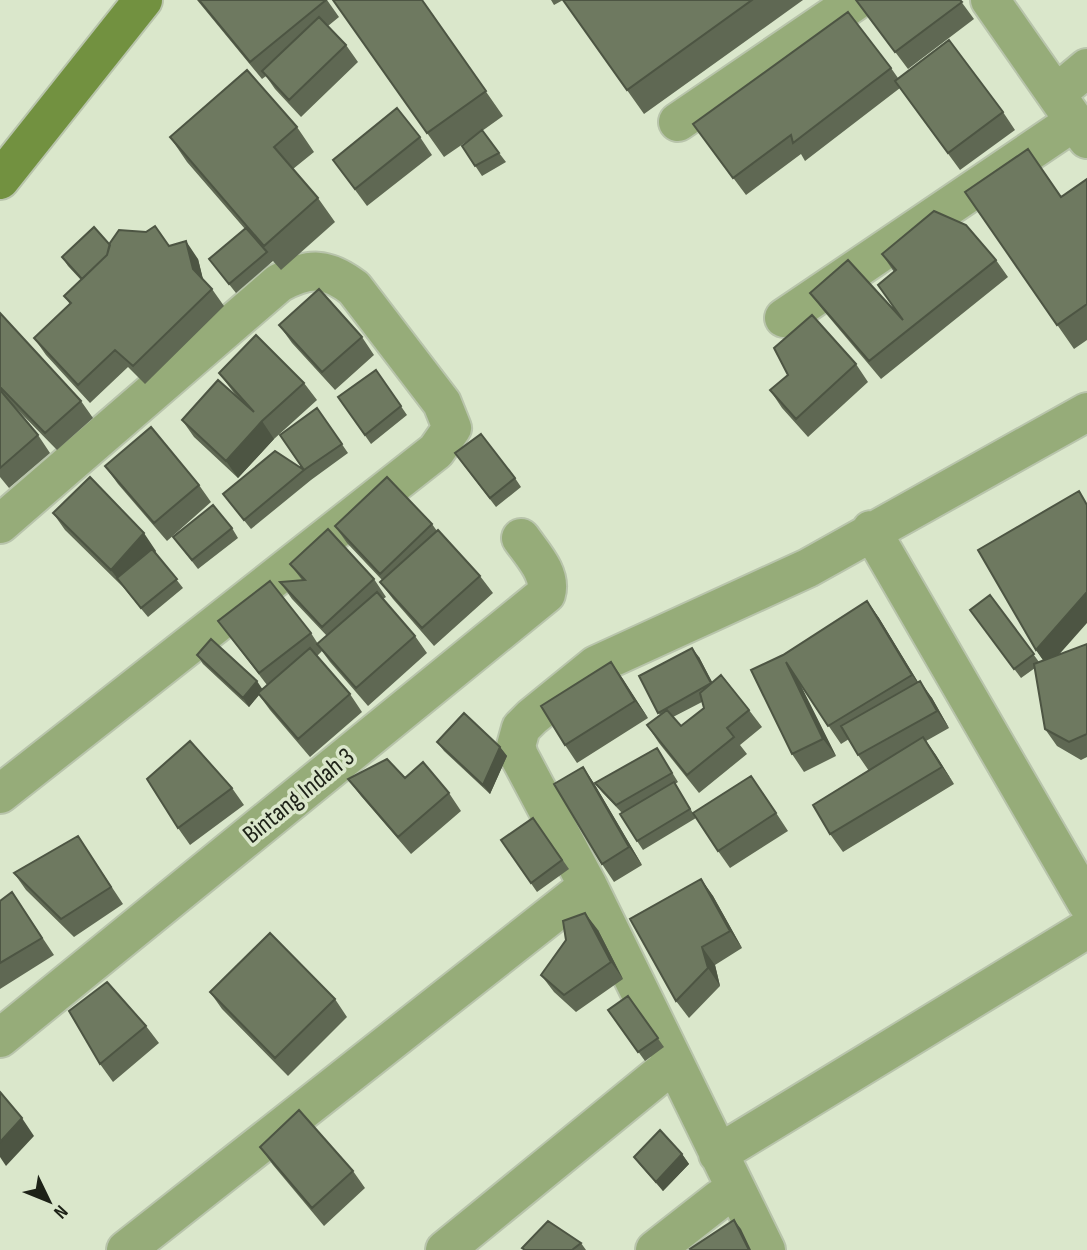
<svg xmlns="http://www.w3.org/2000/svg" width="1087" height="1250" viewBox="0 0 1087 1250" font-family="'Sofia Sans Condensed',sans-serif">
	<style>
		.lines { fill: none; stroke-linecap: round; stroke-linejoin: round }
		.street-casing { stroke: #b8c4ab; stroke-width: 42 }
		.secondary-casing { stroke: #b8c4ab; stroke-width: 42 }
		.street { stroke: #96ac79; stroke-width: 38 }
		.secondary { stroke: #729140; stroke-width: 38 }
		.wall { fill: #5f6853; fill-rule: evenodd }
		.shaded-wall { fill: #4d5543 }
		.building { fill: #6e7960; stroke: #4d5543; stroke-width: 2 }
		.labels { text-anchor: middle; stroke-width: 7; stroke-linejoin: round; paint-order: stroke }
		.street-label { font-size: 26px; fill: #1d2217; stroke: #dae7cb }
	</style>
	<rect width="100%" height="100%" fill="#dae7cb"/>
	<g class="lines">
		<defs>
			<path id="street" d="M990,0L1087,139
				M1057,93L1087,68
				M678,122L857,0
				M784,318L1075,121
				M0,524L279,283C310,267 326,267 354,288L442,403L452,428L436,451L0,794
				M871,530L1087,903
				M0,1038L546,594C552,574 532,554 521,538
				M718,1154L1087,929
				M126,1250L588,886
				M445,1250L674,1063
				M655,1250L720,1199
				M766,1250L588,886L519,756L516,746L521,728L532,717L596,665L808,568L1087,412"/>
			<path id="secondary" d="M0,180L143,0"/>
		</defs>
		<!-- street casing -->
		<use href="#street" class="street-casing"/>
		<!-- secondary casing -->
		<use href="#secondary" class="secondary-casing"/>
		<!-- street -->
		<use href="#street" class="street"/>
		<!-- secondary -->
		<use href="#secondary" class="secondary"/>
	</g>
	<!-- wall -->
	<path class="wall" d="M197,0H327L339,17L328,26L346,45L358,62L301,117L275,89L266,76L262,79Z
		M333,0H422L503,116L482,131L506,162L482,176L462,146L476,135L444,157Z
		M551,0H563L554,5Z
		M563,0H803L644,114Z
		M856,0H960L974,19L908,69Z
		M891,68L898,78L1003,112L1015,130L960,170L900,88L805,161L801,154L746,195L693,124Z
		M297,127L314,152L293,169L318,198L335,222L281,270L273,261L236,293L209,259L245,229L187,162L170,137Z
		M420,137L432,155L367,206L333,160Z
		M1087,179V340L1074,349L965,192L1061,197Z
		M110,245L169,246L198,259L203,280L212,289L224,306L145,384L128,367L90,403L46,355L34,338L70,304L64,296L81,280L68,266L62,257Z
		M882,254L996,260L1008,277L881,379L823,310L810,293L903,320L894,272Z
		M0,313L81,401L93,418L57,450L10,402L38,435L50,453L9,488L0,477Z
		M279,325L362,337L374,355L335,390L292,343Z
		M856,364L868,382L808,437L782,408L770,390Z
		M376,370L407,415L371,444L338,397Z
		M219,373L304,383L317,400L274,439L238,478L194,437L182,420L237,397Z
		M317,408L348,453L311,480L251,529L223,494L304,470Z
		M462,463L515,478L521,487L496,507Z
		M105,466L199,485L211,502L167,541L118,484Z
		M53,513L156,551L155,552L183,588L148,617L123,587L65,530Z
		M432,524L437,531L480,576L493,593L434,646L393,599L380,582L382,580L347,543L335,526Z
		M232,528L238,538L198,569L173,537Z
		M290,564L374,579L386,597L383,599L415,636L427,653L368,706L330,662L322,651L317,656L350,694L362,712L310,757L270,710L259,695L249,707L203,664L197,655L262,689L267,685L218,621L311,633L318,644L327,636L292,599L280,582L302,580Z
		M990,595L1039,662L1043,660L1036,650L1060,654L1087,644V757L1081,760L1057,746L1045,729L1035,668L1021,678L970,610Z
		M867,601L879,618L918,682L932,698L949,728L926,741L954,784L843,852L830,834L869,771L858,755L849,739L841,744L800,684L836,756L804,772L792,754L783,655Z
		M699,657L712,683L749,710L762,727L740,745L747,754L699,793L659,743L647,725L660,715L639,676ZM702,702L704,708L681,726L673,717Z
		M611,662L648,718L577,763L565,745Z
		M437,742L500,747L507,756L490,794L444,751Z
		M657,748L678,782L675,784L696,818L643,850L637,841L622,813L602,792L595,783Z
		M583,767L595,785L642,865L614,882L602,864Z
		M405,778L449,793L461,811L411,854L361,796L348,779Z
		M232,788L244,805L190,845L178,828Z
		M763,793L788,831L730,868L718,851Z
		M533,818L569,869L537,892L501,840Z
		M78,836L123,904L74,937L26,890L14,873Z
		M701,879L713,896L742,948L715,965L720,986L689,1018L676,1001Z
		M12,892L54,955L0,989V901Z
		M598,930L623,979L576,1012L554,992L541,975Z
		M210,992L335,999L347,1017L288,1076L222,1009Z
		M628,996L664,1047L645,1061L608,1010Z
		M146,1026L159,1043L113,1082L100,1064Z
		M260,1147L353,1171L365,1188L324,1226L273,1165Z
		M682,1154L689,1164L663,1191L641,1166L634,1157Z
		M581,1243L586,1250H524L522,1248Z"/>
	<!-- shaded-wall -->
	<path class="shaded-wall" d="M186,241L198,259L205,287L193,269Z
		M262,421L274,439L238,478L226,461Z
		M144,533L156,551L124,587L111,570Z
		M1087,592V623L1048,667L1036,650Z
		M867,601L879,618L924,692L912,675Z
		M692,648L699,657L718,693L711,684Z
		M611,662L623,679L648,718L635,701Z
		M786,662L798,680L836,756L823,739Z
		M257,681L263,690L249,707L243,698Z
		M920,681L932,698L949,728L937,711Z
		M923,737L936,755L954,784L942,767Z
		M500,747L507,756L490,794L483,785Z
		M583,767L595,785L642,865L629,847Z
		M701,879L713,896L742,948L730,931Z
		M585,913L598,930L623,979L611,962Z
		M702,947L715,965L720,986L708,968Z
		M22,1118L34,1136L6,1166L0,1157V1142Z
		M682,1154L689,1164L663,1191L656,1182Z
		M734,1220L741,1229L751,1250H749Z"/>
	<!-- building -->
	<path class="building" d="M199,0H326L250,62Z
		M333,0H422L486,91L427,133Z
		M563,0H752L627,90Z
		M856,0H960L962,2L895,52Z
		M848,12L891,68L793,143L791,135L733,178L693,124Z
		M319,17L346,45L289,100L262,71Z
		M949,40L1003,112L948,153L895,81Z
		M247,70L297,127L274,147L318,198L264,246L170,137Z
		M397,108L420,137L355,189L333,160Z
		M482,130L499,153L475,166L462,146Z
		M1028,149L1061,197L1087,179V304L1057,325L965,192Z
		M934,211L966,225L996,260L869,361L810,293L848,260L903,320L878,285L896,270L882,254Z
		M155,226L169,246L186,241L193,269L212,289L133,366L115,350L78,385L34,338L71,303L64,296L107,255L110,243L119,230L146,232Z
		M94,227L110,245L107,255L82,279L62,257Z
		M246,228L267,252L229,284L209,259Z
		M319,289L362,337L322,372L279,325Z
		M0,313L81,401L45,433L0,387Z
		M812,315L856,364L796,419L770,390L788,375L774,348Z
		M256,335L304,383L262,421L226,461L182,420L218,380L254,412L219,373Z
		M376,370L401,406L365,435L338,397Z
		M0,390L38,435L0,468Z
		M317,408L342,444L304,470L244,520L223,494L275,451L304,470L280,435Z
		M151,427L199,485L154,523L105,466Z
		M481,434L515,478L490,498L455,453Z
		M90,477L144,533L111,570L53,513Z
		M387,477L432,524L380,574L335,526Z
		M1079,491L1087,505V592L1036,650L978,550Z
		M213,505L232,528L192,560L173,537Z
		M328,529L374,579L322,627L280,582L305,580L290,564Z
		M438,530L480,576L422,628L380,582Z
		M152,549L177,579L141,608L117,578Z
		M270,581L311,633L259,673L218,621Z
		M377,592L415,636L356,688L317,644Z
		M990,595L1034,654L1014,669L970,610Z
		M867,601L912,675L828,726L786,662L823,739L792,754L751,670L783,655Z
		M211,639L257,681L243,698L197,655Z
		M1087,644V734L1069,742L1045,729L1034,664Z
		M310,648L350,694L298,739L258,693Z
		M692,648L711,683L658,713L639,676Z
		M611,662L635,701L565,745L541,706Z
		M721,675L749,710L727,728L734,737L687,775L647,725L667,710L681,726L704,708L700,693Z
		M920,681L937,711L858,755L841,726Z
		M464,713L500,747L483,785L437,742Z
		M923,737L942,767L830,834L813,805Z
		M190,741L232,788L178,828L147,779Z
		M657,748L672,773L616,805L595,783Z
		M387,759L405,778L423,762L449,793L398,837L348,779Z
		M583,767L629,847L602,864L554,784Z
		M751,776L776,813L718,851L693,813Z
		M674,782L690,809L637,841L620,814Z
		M533,818L562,860L531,883L501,840Z
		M78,836L111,887L61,919L14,873Z
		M701,879L730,931L702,947L708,968L676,1001L630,919Z
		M12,892L42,938L0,963V901Z
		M585,913L611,962L564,995L541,975L566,940L563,921Z
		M270,933L335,999L275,1058L210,992Z
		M107,982L146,1026L100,1064L69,1011Z
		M628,996L658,1038L638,1052L608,1010Z
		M0,1092L22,1118L0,1142Z
		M299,1110L353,1171L312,1208L260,1147Z
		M660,1130L682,1154L656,1182L634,1157Z
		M734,1220L749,1250H691L690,1249Z
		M548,1221L581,1243L572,1250H525L522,1248Z"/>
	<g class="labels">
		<!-- street labels -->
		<g class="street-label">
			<text transform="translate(298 795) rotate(-39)" y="9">Bintang Indah 3</text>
		</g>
	</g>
	<!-- north arrow -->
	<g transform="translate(49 1201) rotate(133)" stroke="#dae7cb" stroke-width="5" paint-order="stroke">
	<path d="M0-5L12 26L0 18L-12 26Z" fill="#1d2217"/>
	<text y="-10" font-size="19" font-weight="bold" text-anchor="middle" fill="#1d2217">N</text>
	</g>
</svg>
